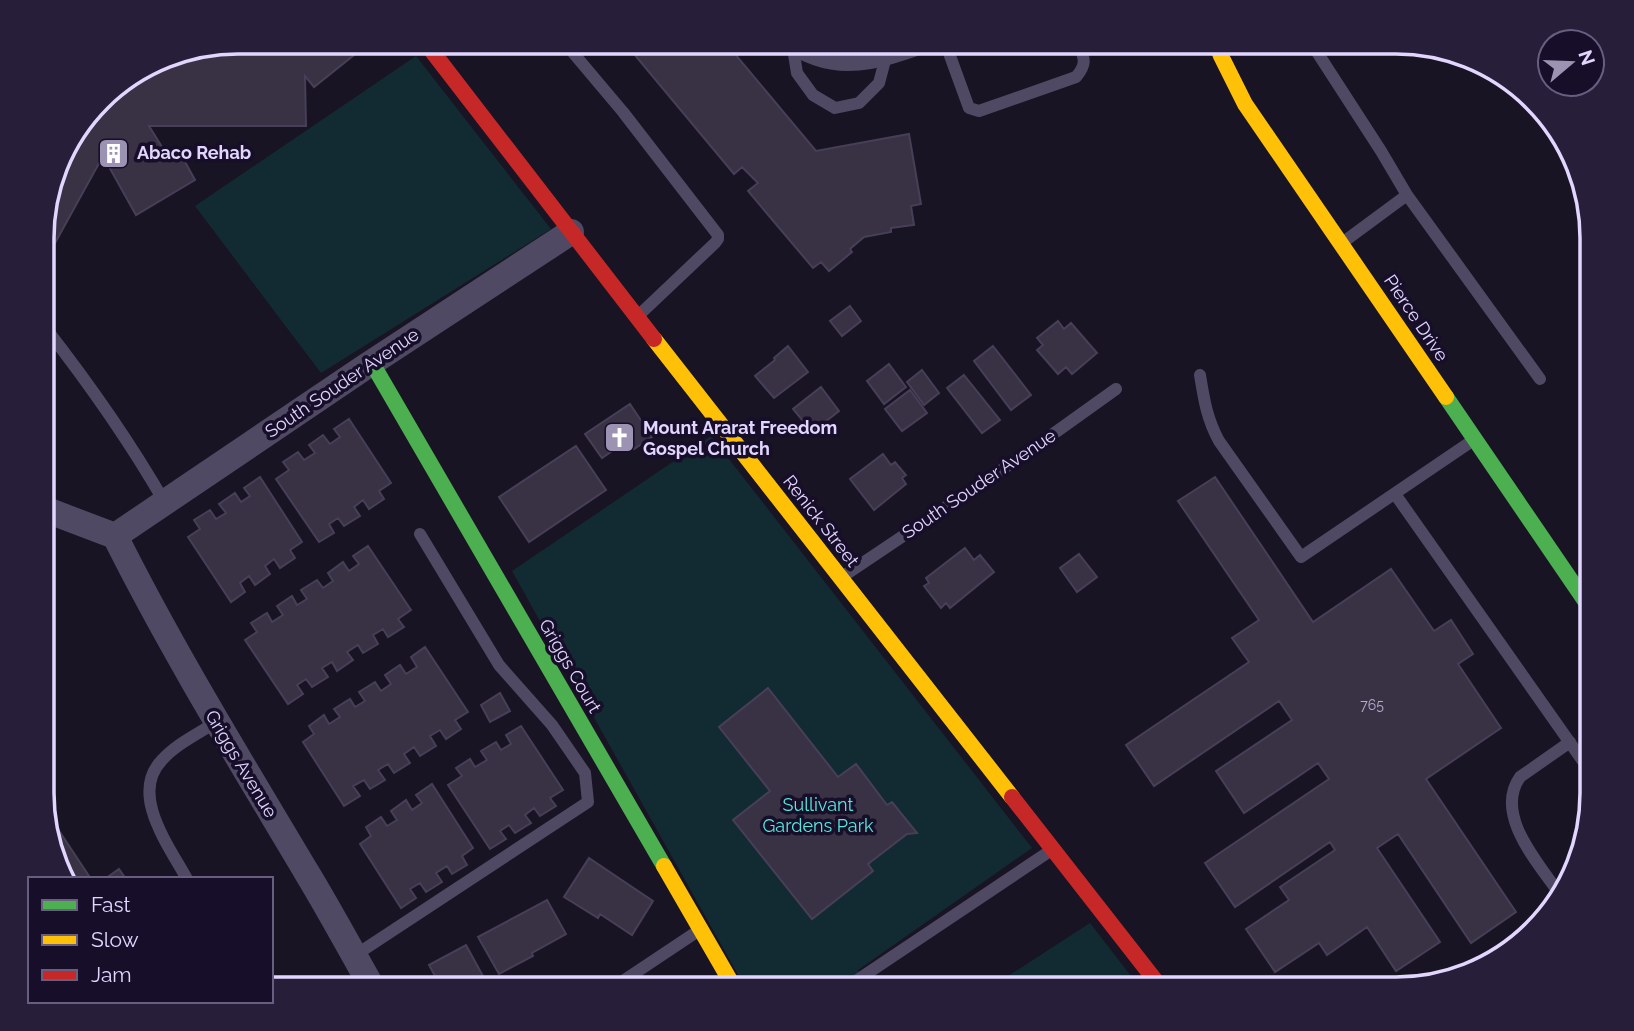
<svg xmlns="http://www.w3.org/2000/svg" width="1634" height="1031" viewBox="0 0 1634 1031" font-family="Raleway,sans-serif">
	<style>
		.green { fill: #122b32 }
		.building { fill: #393245; stroke: #473f57; stroke-width: 2 }
		.lines { fill: none; stroke-linecap: round; stroke-linejoin: round }
		.lane { stroke: #4f4964; stroke-width: 12 }
		.street { stroke: #4f4964; stroke-width: 26 }
		.fast { stroke: #4caf50; stroke-width: 16 }
		.slow { stroke: #ffc107; stroke-width: 16 }
		.jam { stroke: #c62828; stroke-width: 16 }
		.labels { text-anchor: middle; stroke-width: 7; stroke-linejoin: round; paint-order: stroke }
		.number-label { font-size: 14px; fill: #b8add0 }
		.poi-label { font-size: 18px; font-weight: bold; fill: #e2d6ff; stroke: #170e29; text-anchor: start }
		.street-label { font-size: 18px; fill: #e2d6ff; stroke: #170e29 }
		.park-label { font-size: 18px; fill: #58e9de; stroke: #170e29 }
		.rim { fill: none; stroke: #e2d6ff; stroke-width: 3.5 }
	</style>
	<rect width="100%" height="100%" fill="#191423"/>
	<!-- green -->
	<path class="green" d="M416,56L551,229L321,373L195,206Z
		M711,436L1032,848L858,970L870,989H746L512,571Z
		M1090,923L1141,989H988Z"/>
	<!-- building -->
	<path class="building" d="M239,42H352L359,51L314,87L305,76L306,126H149L167,155L178,149L195,180L136,215L103,156L44,263V213L62,151L109,91L164,57Z
		M624,42H725L816,151L909,134L921,204L911,206L914,225L891,228V232L864,237L850,249L852,252L829,271L821,262L813,268L748,191L758,183L742,167L734,174Z
		M850,306L861,321L842,336L830,321Z
		M1058,321L1064,329L1071,323L1097,353L1072,374L1066,367L1058,374L1037,350L1043,345L1037,338Z
		M788,346L808,372L774,398L755,376L775,360L774,358Z
		M993,346L1031,395L1011,410L974,361Z
		M889,364L906,387L884,404L867,381Z
		M922,370L939,393L924,405L907,382Z
		M964,375L1000,420L982,433L947,388Z
		M821,387L839,411L812,432L793,409Z
		M910,390L927,413L902,431L885,409Z
		M630,404L652,437L634,449L628,440L602,458L585,434Z
		M349,419L391,483L379,491L384,499L369,509L363,500L354,507L360,516L344,526L338,518L329,524L334,533L319,542L276,479L289,470L283,462L298,452L304,460L315,453L309,445L323,435L330,444L340,437L334,429Z
		M576,446L606,490L529,542L499,497Z
		M883,454L891,465L895,462L906,475L902,478L906,484L874,510L850,479Z
		M260,477L302,542L290,550L295,558L280,568L274,559L265,566L270,574L255,585L249,576L240,583L245,592L231,602L188,537L200,529L194,520L210,510L216,519L226,513L219,504L235,493L241,502L250,496L244,488Z
		M1215,477L1313,622L1391,569L1434,631L1451,620L1473,654L1458,664L1501,728L1426,779L1516,912L1471,943L1398,834L1377,848L1440,942L1396,971L1367,927L1327,955L1319,943L1275,972L1246,929L1289,900L1280,887L1335,850L1330,842L1235,907L1205,863L1329,779L1318,763L1244,813L1216,771L1292,720L1279,701L1154,786L1126,745L1249,662L1232,638L1259,620L1178,501Z
		M368,546L411,610L398,619L404,627L388,637L383,629L373,635L378,644L363,653L358,645L347,652L353,660L337,671L332,662L322,668L328,677L312,687L306,679L297,685L303,694L288,704L245,640L257,632L251,623L267,613L272,622L283,615L277,606L292,596L297,605L307,599L301,590L317,580L323,588L333,581L328,573L343,562L349,571L359,564L353,556Z
		M965,548L974,560L980,555L994,572L950,608L946,603L941,608L924,586L929,583L926,578Z
		M1079,554L1097,577L1077,592L1060,568Z
		M425,647L468,712L455,720L461,729L446,739L440,730L430,736L436,746L420,756L414,747L404,754L410,763L394,773L388,764L378,770L385,780L370,789L364,780L353,786L360,796L344,806L303,742L314,734L309,726L324,715L329,724L340,717L334,709L350,699L355,707L365,701L359,692L375,682L381,691L391,684L385,675L400,665L406,674L417,667L411,657Z
		M768,688L838,777L856,764L887,805L892,802L917,833L907,834L868,864L873,871L812,919L733,820L770,791L719,727Z
		M500,693L510,711L490,722L481,705Z
		M521,726L563,790L550,798L556,806L540,816L534,808L525,815L531,823L515,833L509,825L500,831L506,839L490,849L448,785L462,776L456,768L470,759L475,767L487,760L481,751L496,742L501,750L511,744L506,735Z
		M432,784L473,848L462,856L467,865L452,874L447,866L436,873L442,882L426,892L420,883L410,889L416,898L401,908L360,844L371,836L366,827L381,817L387,826L397,820L391,811L406,800L412,810L422,803L416,795Z
		M44,808L91,879H67L44,818Z
		M589,858L653,901L632,935L600,914L598,918L564,897Z
		M119,869L126,879H105Z
		M547,900L566,934L532,953L533,956L499,974L478,937Z
		M466,945L490,989H442L429,965Z"/>
	<g class="lines">
		<!-- lane -->
		<path class="lane" d="M564,42L623,112L718,235V239L715,243L639,315
			M792,42L797,73L813,95L835,108L859,103L879,83L887,53
			M945,42L969,108L979,111L1076,77C1088,63 1084,58 1078,42
			M1313,42L1317,52L1381,151L1407,195
			M1342,243L1407,195L1540,379
			M44,326C87,381 130,442 165,503
			M1200,375C1204,400 1207,419 1219,441L1301,557L1472,441
			M1395,494L1592,774
			M842,577L1028,452L1116,389
			M187,879C169,846 129,794 162,760C176,744 198,734 216,722
			M1561,896C1540,865 1493,815 1520,777L1570,742
			M354,956L588,802L585,773L552,725L499,665L420,534
			M1482,966L1508,949
			M611,989L698,931
			M844,989L1050,851"/>
		<!-- street -->
		<path class="street" d="M792,42C801,46 810,50 818,53C852,65 887,53 918,42
			M44,509L115,536
			M115,536L365,367L571,232
			M115,536C173,652 241,762 307,873C330,911 351,950 373,989"/>
		<!-- fast -->
		<path class="fast" d="M372,363L664,866
			M1446,397L1592,611"/>
		<!-- slow -->
		<path class="slow" d="M1216,42L1221,56L1245,104L1446,397
			M654,339L1012,797
			M664,866L735,989"/>
		<!-- jam -->
		<path class="jam" d="M425,42L654,339
			M1012,797L1162,989"/>
	</g>
	<!-- icons -->
	<defs>
		<symbol id="building-square" viewBox="-11 -11 22 22"><rect x="-9" y="-9" width="18" height="18" rx="4" fill="#9c92b2" stroke="#170e29"/><path d="M-4-6H4V6H1V3H-1V6H-4ZM-2.5-4.3h1.7v1.8h-1.7ZM.8-4.3h1.7v1.8H.8ZM-2.5-1h1.7V.8h-1.7ZM.8-1h1.7V.8H.8Z" fill="#fff"/></symbol>
		<symbol id="church-square" viewBox="-11 -11 22 22"><rect x="-9" y="-9" width="18" height="18" rx="4" fill="#9c92b2" stroke="#170e29"/><path d="M-1.2-6h2.4v3.5h3.3v2.4h-3.3V6h-2.4V-.1h-3.3v-2.4h3.3Z" fill="#fff"/></symbol>
	</defs>
	<g fill-rule="evenodd">
		<use href="#building-square" x="96" y="136" width="35" height="35"/>
		<use href="#church-square" x="602" y="420" width="35" height="35"/>
	</g>
	<g class="labels">
		<!-- number labels -->
		<g class="number-label">
			<text x="1372" y="710">765</text>
		</g>
		<!-- poi labels -->
		<g class="poi-label">
			<text x="137" y="159">Abaco Rehab</text>
			<text x="643" y="434">Mount Ararat Freedom<tspan x="643" dy="21">Gospel Church</tspan></text>
		</g>
		<!-- street labels -->
		<g class="street-label">
			<text transform="translate(1416 318) rotate(56)" y="6">Pierce Drive</text>
			<text transform="translate(342 383) rotate(-34)" y="6">South Souder Avenue</text>
			<text transform="translate(979 484) rotate(-34)" y="6">South Souder Avenue</text>
			<text transform="translate(821 521) rotate(52)" y="6">Renick Street</text>
			<text transform="translate(570 666) rotate(60)" y="6">Griggs Court</text>
			<text transform="translate(241 764) rotate(59)" y="6">Griggs Avenue</text>
		</g>
		<!-- park labels -->
		<g class="park-label">
			<text x="818" y="811">Sullivant<tspan x="818" dy="21">Gardens Park</tspan></text>
		</g>
	</g>
	<!-- crop -->
	<path d="M0 0H1634V1031H0ZM238 54H1396A184 184 0 0 1 1580 238V793A184 184 0 0 1 1396 977H238A184 184 0 0 1 54 793V238A184 184 0 0 1 238 54Z" fill="#271e3a" fill-rule="evenodd"/>
	<path class="rim" d="M238 54H1396A184 184 0 0 1 1580 238V793A184 184 0 0 1 1396 977H238A184 184 0 0 1 54 793V238A184 184 0 0 1 238 54Z"/>
	<!-- legend -->
	<rect x="28" y="877" width="245" height="126" fill="#170e29" stroke="#685e7f" stroke-width="2"/>
	<rect x="42" y="900" width="35" height="10" fill="#4caf50" stroke="#685e7f" stroke-width="2"/>
	<text x="91" y="912" font-size="21" fill="#e2d6ff">Fast</text>
	<rect x="42" y="935" width="35" height="10" fill="#ffc107" stroke="#685e7f" stroke-width="2"/>
	<text x="91" y="947" font-size="21" fill="#e2d6ff">Slow</text>
	<rect x="42" y="970" width="35" height="10" fill="#c62828" stroke="#685e7f" stroke-width="2"/>
	<text x="91" y="982" font-size="21" fill="#e2d6ff">Jam</text>
	<!-- north arrow -->
	<g transform="translate(1571 63) rotate(71)"><circle r="33" fill="#170e29" stroke="#685e7f" stroke-width="2"/>
	<path d="M0-5L12 26L0 18L-12 26Z" fill="#9c92b2"/>
	<text y="-10" font-size="19" font-weight="bold" text-anchor="middle" fill="#e2d6ff">N</text>
	</g>
</svg>
